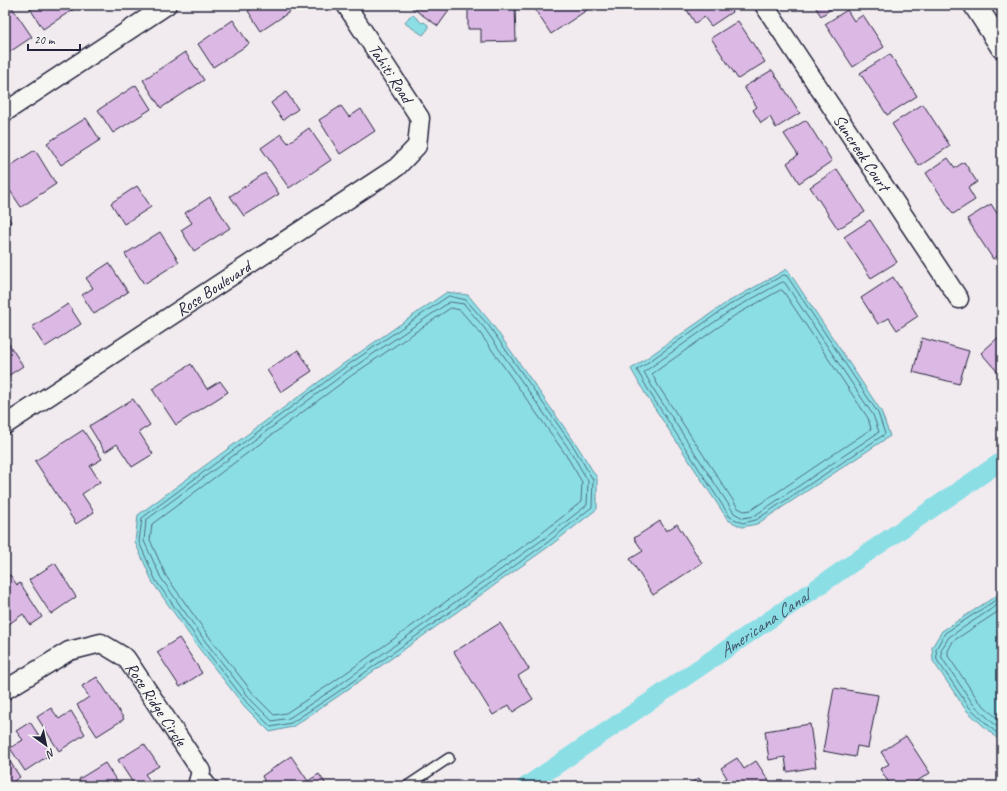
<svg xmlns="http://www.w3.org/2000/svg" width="1007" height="791" viewBox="0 0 1007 791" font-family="Caveat,sans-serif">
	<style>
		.water { fill: #8cdee5; stroke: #6293a1 }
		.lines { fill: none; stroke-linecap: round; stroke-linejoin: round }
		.shore { stroke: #4c6d7f; stroke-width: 1 }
		.canal { stroke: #8cdee5; stroke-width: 18 }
		.building { fill: #dcb9e4; stroke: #22223b }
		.lane-casing { stroke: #22223b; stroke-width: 12 }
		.street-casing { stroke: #22223b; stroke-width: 21 }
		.highway-casing { stroke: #22223b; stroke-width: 25 }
		.lane { stroke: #f6f6f2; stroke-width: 9 }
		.street { stroke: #f6f6f2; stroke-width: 18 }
		.highway { stroke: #f6f6f2; stroke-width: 22 }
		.labels { text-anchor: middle; stroke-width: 3; stroke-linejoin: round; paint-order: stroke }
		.street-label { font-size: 17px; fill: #22223b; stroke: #f6f6f2 }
		.water-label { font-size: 18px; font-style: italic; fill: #425a6e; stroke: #f6f6f2 }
	</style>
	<rect width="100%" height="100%" fill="#f1eaef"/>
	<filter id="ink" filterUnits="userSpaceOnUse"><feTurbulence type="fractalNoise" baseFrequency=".025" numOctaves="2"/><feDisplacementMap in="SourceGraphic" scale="8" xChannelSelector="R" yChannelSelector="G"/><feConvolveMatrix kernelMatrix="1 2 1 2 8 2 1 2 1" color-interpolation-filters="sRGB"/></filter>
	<g filter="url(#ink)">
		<!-- water -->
		<path class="water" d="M413,15L422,23L424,22L428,25V29L423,35L406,24L405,22L410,16Z
			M787,269L881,411L890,436L757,524L742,527L728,520L646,395L631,369L726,303Z
			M447,292L468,295L492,324L578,447L597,478V509L551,545L337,697L292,727L270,732L245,707L198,647L153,583L135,542L138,515L343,364Z
			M1002,592V745L1001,742L966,710L933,661L932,647L942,631Z"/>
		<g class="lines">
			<!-- shore -->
			<path class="shore" d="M784,275L787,276L878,413L885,434L756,520L743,523L730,517L650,393L637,370L728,306Z
				M783,282L785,283L873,415L879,432L754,516L743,518L734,513L654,390L644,372L730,311Z
				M781,290L783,291L868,418L871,429L751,510L744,511L738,508L659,387L652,374L734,316Z
				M449,296L466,300L489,326L575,449L593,480L592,507L548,542L335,694L291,723L271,727L248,704L201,644L156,581L139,542L142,518L345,367Z
				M450,302L464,304L485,329L571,452L588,481L587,505L545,538L332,690L289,718L272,721L252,701L205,641L161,578L144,541L146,520L348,371Z
				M451,308L460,310L480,333L566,455L582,482L581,502L542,533L329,685L286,713L274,715L256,697L210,638L166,576L150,540L152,524L351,376Z
				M1002,596L945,633L936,649L937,660L969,707L1002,738
				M1002,602L949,637L941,650L942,658L973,704L1002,731
				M1002,609L953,641L948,651V656L978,700L1002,723"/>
			<!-- canal -->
			<path class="canal" id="s1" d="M526,786L1002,461"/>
		</g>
		<!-- building -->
		<path class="building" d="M31,5H80L43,29L29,7Z
			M257,5H295L297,7L261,31L248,11Z
			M408,5H453L438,26Z
			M468,5H515L516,41L481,42V29H468Z
			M532,5H583L587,10L551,34Z
			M684,5H728L732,12L711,26L704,17L695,23Z
			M814,5H837L821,16Z
			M11,6L32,37L5,55V10Z
			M847,10L854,21L863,15L884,47L853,67L825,24Z
			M233,20L249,44L213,67L198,44Z
			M738,21L765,62L738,79L711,38Z
			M185,52L204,80L161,108L143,80Z
			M890,54L917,96L887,115L860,73Z
			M772,70L800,113L776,128L770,117L761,123L753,110L757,107L744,87Z
			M136,85L151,109L113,133L98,110Z
			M286,92L298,109L283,120L271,103Z
			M923,104L950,146L919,166L892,124Z
			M341,106L349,117L361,109L375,131L340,154L319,120Z
			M86,118L100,140L61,165L47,143Z
			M806,120L832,161L799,183L787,163L798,155L784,134Z
			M309,128L331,160L289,188L261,148L281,134L288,143Z
			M35,150L56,184L21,207L5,183V169Z
			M948,158L955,168L964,162L977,182L968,188L975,200L953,214L926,173Z
			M837,169L865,212L838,229L810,187Z
			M265,173L279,194L244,216L230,196Z
			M137,186L151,207L124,224L111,203Z
			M210,197L230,228L194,251L181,230L192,223L185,213Z
			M991,204L1002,221V253L993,259L967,219Z
			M5,212L11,222L5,226Z
			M870,220L897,262L871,278L844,237Z
			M160,232L179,262L144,284L125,254Z
			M109,263L128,292L94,314L82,295L93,288L86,278Z
			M893,277L918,316L897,330L889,318L878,324L861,298Z
			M68,304L81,324L45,347L32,327Z
			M1002,334V377L981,353Z
			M5,338L23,366L5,378Z
			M922,338L969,351L959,384L913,372Z
			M298,350L312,371L281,392L267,370Z
			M191,364L207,389L220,381L228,392L176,425L152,389Z
			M133,399L150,425L139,432L153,454L132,467L117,444L105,452L89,426Z
			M83,430L102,459L90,466L100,482L82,494L94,512L76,524L35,461Z
			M660,521L666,531L677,524L702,563L653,595L630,559L643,551L634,538Z
			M55,563L76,597L51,614L29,580Z
			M10,575L17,585L20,583L42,617L30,625L23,614L9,624L5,618V578Z
			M500,623L529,669L518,676L533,699L513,712L509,705L493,715L454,652Z
			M179,638L202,673L180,687L157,652Z
			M97,677L124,719L97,736L77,705L89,697L82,686Z
			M834,688L878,695L868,748L857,746L855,757L823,751Z
			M51,708L59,719L71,711L85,734L59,751L37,717Z
			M30,722L51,754L25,771L10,748L23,740L16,731Z
			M810,724L816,767L787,772L785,757L769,760L765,731Z
			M906,736L930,773L909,786H891L880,769L889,764L881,752Z
			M144,744L159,766L145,774L153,785L135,786L118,760Z
			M5,754L20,777L6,786H5Z
			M291,756L308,781L319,774L327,786H267L262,776Z
			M737,758L744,769L756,761L771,784L768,786H718L717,784L727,778L721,768Z
			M105,763L120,786H83L79,779Z
			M699,778L704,786H687Z"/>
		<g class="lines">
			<defs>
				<path id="lane" d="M201,771L213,786
					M407,786L449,758"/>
				<g id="street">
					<path id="s2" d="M764,5L959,299"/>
					<path d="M5,112L167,5"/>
					<path id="s3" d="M5,425L397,167L417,146L420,118L346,5"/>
					<path id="s4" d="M5,690L69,651L101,643L126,658L201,771L197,786"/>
				</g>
				<path id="highway" d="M975,5L1002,47"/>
			</defs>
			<!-- lane casing -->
			<use href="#lane" class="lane-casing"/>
			<!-- street casing -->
			<use href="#street" class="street-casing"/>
			<!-- highway casing -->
			<use href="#highway" class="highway-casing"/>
			<!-- lane -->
			<use href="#lane" class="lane"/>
			<!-- street -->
			<use href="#street" class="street"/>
			<!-- highway -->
			<use href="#highway" class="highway"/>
		</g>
	</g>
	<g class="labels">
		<!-- street labels -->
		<g class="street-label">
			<text transform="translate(391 73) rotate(57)" y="6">Tahiti Road</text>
			<text dy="6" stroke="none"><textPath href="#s2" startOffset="177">Suncreek Court</textPath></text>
			<text dy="6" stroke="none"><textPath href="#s3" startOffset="249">Rose Boulevard</textPath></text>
			<text dy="6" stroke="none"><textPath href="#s4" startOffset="192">Rose Ridge Circle</textPath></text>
		</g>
		<!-- water labels -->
		<g class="water-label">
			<text dy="6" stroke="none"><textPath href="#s1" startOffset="288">Americana Canal</textPath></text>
		</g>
	</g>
	<!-- margin -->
	<rect width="1007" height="791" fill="none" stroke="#f6f6f2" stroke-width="20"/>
	<rect x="10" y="10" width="987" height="771" fill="none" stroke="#22223b" stroke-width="1.5" filter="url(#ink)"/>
	<!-- north arrow -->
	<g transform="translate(46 745) rotate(147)" stroke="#f6f6f2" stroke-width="3" paint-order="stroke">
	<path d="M0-3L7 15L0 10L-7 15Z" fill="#22223b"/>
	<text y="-6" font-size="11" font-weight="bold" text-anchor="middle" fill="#22223b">N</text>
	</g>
	<!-- scale -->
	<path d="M28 44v6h52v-6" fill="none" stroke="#22223b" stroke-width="2"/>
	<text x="34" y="44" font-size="12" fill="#22223b" stroke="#f6f6f2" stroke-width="3" paint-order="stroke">20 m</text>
</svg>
